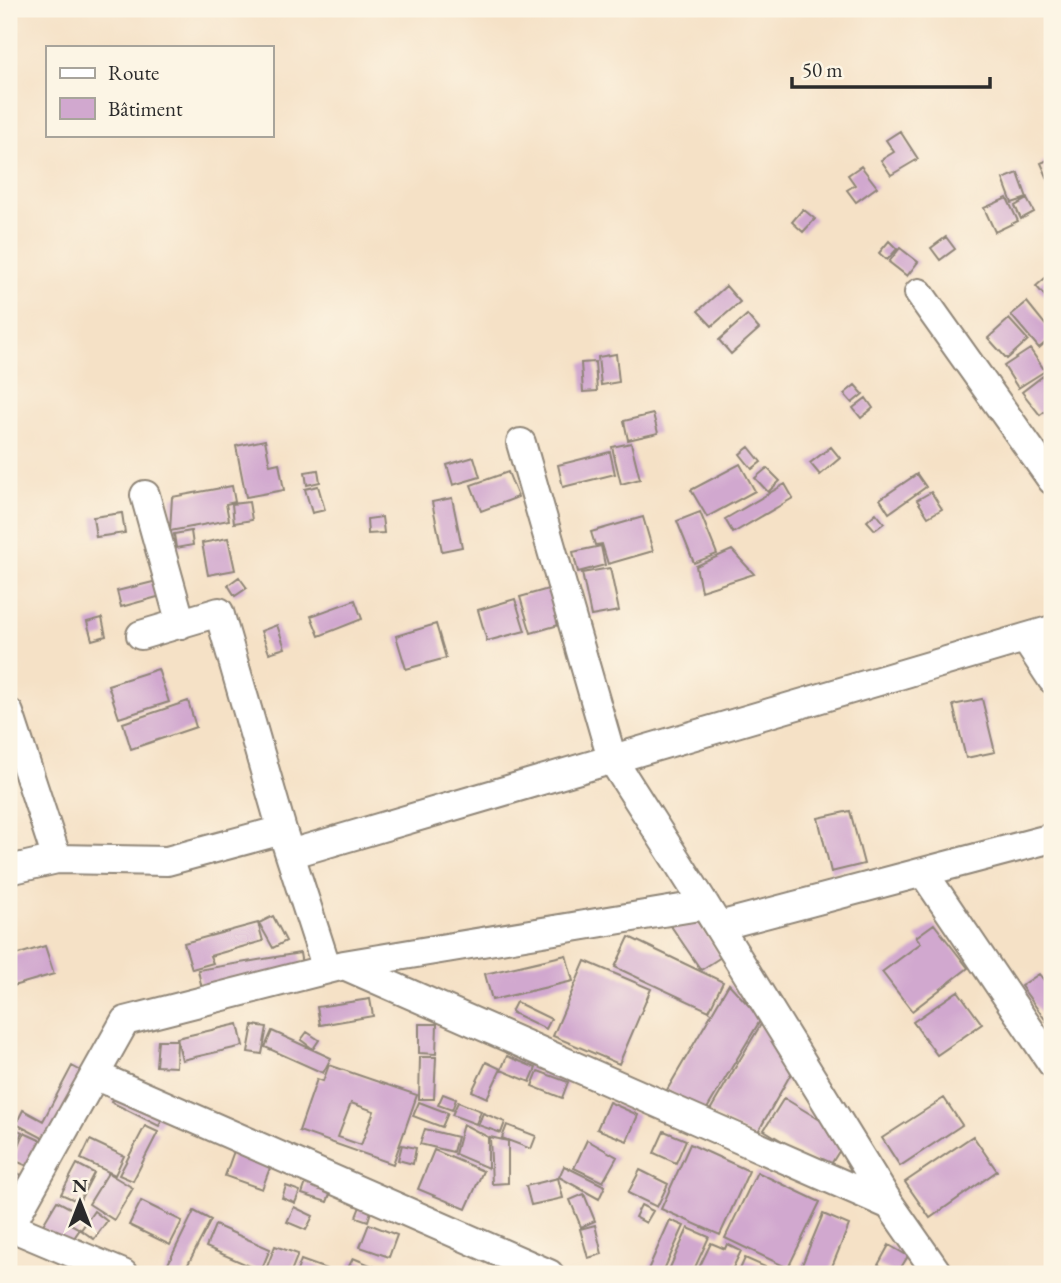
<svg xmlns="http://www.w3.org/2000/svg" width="1061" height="1283" viewBox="0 0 1061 1283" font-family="'EB Garamond',serif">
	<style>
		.building { fill: #d1a8cf; fill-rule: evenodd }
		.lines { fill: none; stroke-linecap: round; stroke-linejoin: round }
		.minor-casing { stroke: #908678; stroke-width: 32 }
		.minor { stroke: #fff; stroke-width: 28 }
	</style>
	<rect width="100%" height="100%" fill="#fcf5e5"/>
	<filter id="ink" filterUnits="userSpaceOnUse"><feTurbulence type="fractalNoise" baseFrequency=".0143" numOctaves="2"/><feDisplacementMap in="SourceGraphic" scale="14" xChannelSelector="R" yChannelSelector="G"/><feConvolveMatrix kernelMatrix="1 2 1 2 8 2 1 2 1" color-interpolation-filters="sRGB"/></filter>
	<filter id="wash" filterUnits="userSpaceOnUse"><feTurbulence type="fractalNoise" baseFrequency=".00686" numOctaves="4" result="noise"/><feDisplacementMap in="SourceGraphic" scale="28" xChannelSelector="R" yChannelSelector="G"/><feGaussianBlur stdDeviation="1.57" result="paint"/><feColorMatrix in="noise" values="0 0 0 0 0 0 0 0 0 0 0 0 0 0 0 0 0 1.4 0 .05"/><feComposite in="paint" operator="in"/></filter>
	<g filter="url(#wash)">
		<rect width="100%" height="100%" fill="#f5e1c6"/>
		<g id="blocks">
			<!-- building -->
			<path class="building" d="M900,131L918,159L891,175L881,160L894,152L886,140Z
				M1052,158V188L1041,163Z
				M861,166L877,187L856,202L847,190L855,185L848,175Z
				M1018,173L1027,198L1012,203L1003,179Z
				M1007,198L1018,221L995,232L984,208Z
				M1027,199L1034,212L1021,219L1015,206Z
				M803,209L815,219L803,232L792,222Z
				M946,237L955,249L940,260L931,248Z
				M889,241L897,249L887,260L879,253Z
				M900,248L918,262L907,276L889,262Z
				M1052,272V304L1036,286Z
				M726,286L740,302L712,326L698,311Z
				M1027,302L1052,333V337L1039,348L1011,315Z
				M747,315L759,329L731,354L719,340Z
				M1009,319L1028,340L1007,359L988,338Z
				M1030,349L1045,371L1018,388L1004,366Z
				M616,354L619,382L601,385L598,357Z
				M595,362L597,391L583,392L581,363Z
				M1043,376L1052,388V406L1040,415L1022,392Z
				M855,385L863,394L852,403L844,394Z
				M866,398L873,408L861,418L853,408Z
				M653,414L658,433L628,440L624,421Z
				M265,440L270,465L279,463L284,490L246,497L236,446Z
				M631,443L640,479L621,484L612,447Z
				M749,447L761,462L752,469L740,454Z
				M831,447L840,458L820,475L810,463Z
				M610,452L615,474L563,487L558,465Z
				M474,457L480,477L453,485L447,465Z
				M740,464L755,491L707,517L691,490Z
				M767,468L780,481L768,492L755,478Z
				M318,470L320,482L307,485L305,472Z
				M508,472L518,497L481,511L471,485Z
				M917,474L926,487L889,513L880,499Z
				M785,484L793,498L733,533L725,519Z
				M232,486L235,502L226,504L229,520L170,531L172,497Z
				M318,486L325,510L312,513L305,489Z
				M931,492L942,509L928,517L917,500Z
				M452,498L462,547L442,551L432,502Z
				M249,502L252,520L234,523L232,504Z
				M700,512L717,554L694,563L677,521Z
				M122,513L125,533L96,537L93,517Z
				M876,513L884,523L875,530L867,521Z
				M382,517L384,533L368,534L367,519Z
				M643,517L653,551L608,564L602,544L595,545L591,532Z
				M191,531L193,545L176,548L174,534Z
				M228,538L235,570L208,575L202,543Z
				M601,546L605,565L578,572L573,552Z
				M732,550L754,574L701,591L696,566Z
				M610,568L619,611L591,616L582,573Z
				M239,577L247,588L235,596L228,585Z
				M157,581L161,596L121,607L117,591Z
				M552,588L562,624L531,633L520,597Z
				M515,599L525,631L487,641L478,610Z
				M355,600L362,619L319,636L311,616Z
				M102,618L106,636L92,640L87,622Z
				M436,624L446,658L406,669L396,636Z
				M277,625L285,648L269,653L261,631Z
				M158,669L169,702L119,718L108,685Z
				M982,699L995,752L966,758L953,705Z
				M188,701L196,727L131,749L123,723Z
				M850,811L864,864L831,872L818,818Z
				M691,912L721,957L701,970L671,926Z
				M273,916L286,941L273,948L259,923Z
				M258,923L263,941L210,956L213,963L192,969L184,943Z
				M934,924L968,968L912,1011L882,972L921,943L916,937Z
				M629,937L723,982L709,1011L615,967Z
				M45,946L54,974L13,986L9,972V957Z
				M300,953L304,977L203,994L198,970Z
				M566,955L573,981L492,1000L485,974Z
				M585,961L651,989L619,1064L553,1036Z
				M1039,974L1051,989L1052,988V1023L1049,1025L1021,986Z
				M729,984L761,1019L705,1112L667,1090Z
				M958,991L982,1024L937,1055L913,1022Z
				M370,999L373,1016L320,1025L317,1007Z
				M516,1002L551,1019L546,1029L511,1012Z
				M238,1024L243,1046L182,1060L177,1038Z
				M419,1024H437L436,1054L419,1053Z
				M761,1024L793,1070L754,1139L709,1112Z
				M253,1025L267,1027L262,1054L248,1052Z
				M272,1031L331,1058L323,1073L265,1047Z
				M307,1032L319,1040L313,1049L301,1040Z
				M158,1040H177L176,1067L156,1066Z
				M507,1056L536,1068L530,1082L501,1070Z
				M420,1057H436L434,1099H419Z
				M486,1062L501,1069L487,1098L472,1091Z
				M329,1065L417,1095L393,1164L299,1131L317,1079L323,1081ZM351,1103L374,1111L361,1145L338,1137Z
				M72,1066L90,1076L54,1144L16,1124L23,1110L43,1121Z
				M538,1071L568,1082L562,1098L532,1086Z
				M118,1089L166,1113L159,1126L111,1102Z
				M443,1094L456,1099L452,1110L438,1105Z
				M784,1098L848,1137L828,1169L764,1130Z
				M944,1098L962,1125L900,1166L882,1138Z
				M419,1102L448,1113L442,1127L413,1116Z
				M458,1102L481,1111L476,1124L452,1115Z
				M609,1102L638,1115L627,1141L597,1129Z
				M483,1113L505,1122L501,1133L478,1125Z
				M463,1124L488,1137V1168L455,1154Z
				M507,1125L536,1136L531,1149L502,1138Z
				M9,1126L22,1132L9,1161Z
				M145,1126L158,1132L133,1181L119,1175Z
				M425,1129L457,1137L453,1152L420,1144Z
				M664,1131L686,1140L676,1163L654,1153Z
				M24,1133L53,1146L42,1172L13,1160Z
				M973,1136L997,1171L930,1218L905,1182Z
				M490,1137L508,1141V1183L492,1184Z
				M90,1140L124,1156L115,1175L81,1159Z
				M587,1140L617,1157L603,1182L574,1168Z
				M690,1144L749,1171L720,1235L661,1209Z
				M402,1145L416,1148L413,1164L398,1160Z
				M434,1150L483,1171L466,1209L418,1189Z
				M234,1151L271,1165L262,1189L225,1176Z
				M77,1164L94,1173L79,1202L61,1194Z
				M564,1166L605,1186L599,1199L559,1177Z
				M9,1170L34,1180L27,1195L9,1188Z
				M640,1170L668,1184L657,1207L628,1193Z
				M757,1172L820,1202L788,1268L725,1238Z
				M108,1173L133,1188L114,1220L89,1204Z
				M558,1178L563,1198L531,1205L526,1186Z
				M307,1180L332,1189L327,1202L302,1194Z
				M286,1186L300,1191L295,1203L282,1198Z
				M584,1194L595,1221L581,1227L570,1200Z
				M57,1201L74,1210L67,1222L80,1229L70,1244L41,1228Z
				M141,1201L182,1221L170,1245L129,1225Z
				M361,1204L372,1208L368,1221L356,1217Z
				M641,1205L653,1211L646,1223L635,1217Z
				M294,1207L313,1216L306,1230L287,1222Z
				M94,1211L107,1221L94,1239L81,1230Z
				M194,1211L211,1220L183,1274H163Z
				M823,1214L849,1225L829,1274H805L799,1272Z
				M670,1220L684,1226L662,1274H646Z
				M369,1224L397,1235L389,1257L360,1247Z
				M215,1225L270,1249L261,1271L206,1247Z
				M595,1225L602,1254L588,1258L580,1229Z
				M688,1228L709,1237L692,1274H667Z
				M711,1243L725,1249L727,1244L741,1251L730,1274H696Z
				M889,1245L908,1256L897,1274L878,1265Z
				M275,1246L298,1254L290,1274L265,1272Z
				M353,1258L392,1274L346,1272Z
				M745,1258L781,1274H738Z
				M301,1260L340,1274H296Z"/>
		</g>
	</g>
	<g filter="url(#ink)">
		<use href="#blocks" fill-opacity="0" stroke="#908678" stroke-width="2"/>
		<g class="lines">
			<defs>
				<path id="minor" d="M919,293L1052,480
					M521,443L612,759L705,905L890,1205L938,1274
					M145,495L181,624
					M141,635L219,612L282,830L327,969
					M1025,638L1052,679
					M9,713L57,859
					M290,854L1052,630
					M9,870L57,859L167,861L282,830
					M923,872L1052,1063
					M719,926L1052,838
					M344,965L890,1205
					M95,1075L549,1274
					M9,1226L123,1274
					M9,1228L125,1021L344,965L705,905"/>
			</defs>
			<!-- minor casing -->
			<use href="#minor" class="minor-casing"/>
			<!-- minor -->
			<use href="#minor" class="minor"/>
		</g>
	</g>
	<!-- margin -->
	<rect width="1061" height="1283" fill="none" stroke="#fcf5e5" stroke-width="35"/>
	<!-- legend -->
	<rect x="46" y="46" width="228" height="91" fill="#fcf5e5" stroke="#a8a49b" stroke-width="2"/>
	<rect x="60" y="68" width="35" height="10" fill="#ffffff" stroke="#a8a49b" stroke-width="2"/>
	<text x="108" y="80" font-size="21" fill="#2b2b2b">Route</text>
	<rect x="60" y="98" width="35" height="21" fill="#d1a8cf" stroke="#a8a49b" stroke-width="2"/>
	<text x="108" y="116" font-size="21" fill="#2b2b2b">Bâtiment</text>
	<!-- north arrow -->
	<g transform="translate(80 1202)" stroke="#fcf5e5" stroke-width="5" paint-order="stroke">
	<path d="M0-5L12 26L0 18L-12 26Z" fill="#2b2b2b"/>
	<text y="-10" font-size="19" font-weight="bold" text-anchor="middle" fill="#2b2b2b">N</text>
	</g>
	<!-- scale -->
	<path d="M792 77v10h198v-10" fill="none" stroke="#2b2b2b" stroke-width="3.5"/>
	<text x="802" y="77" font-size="21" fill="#2b2b2b" stroke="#fcf5e5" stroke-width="5" paint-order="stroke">50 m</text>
</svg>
